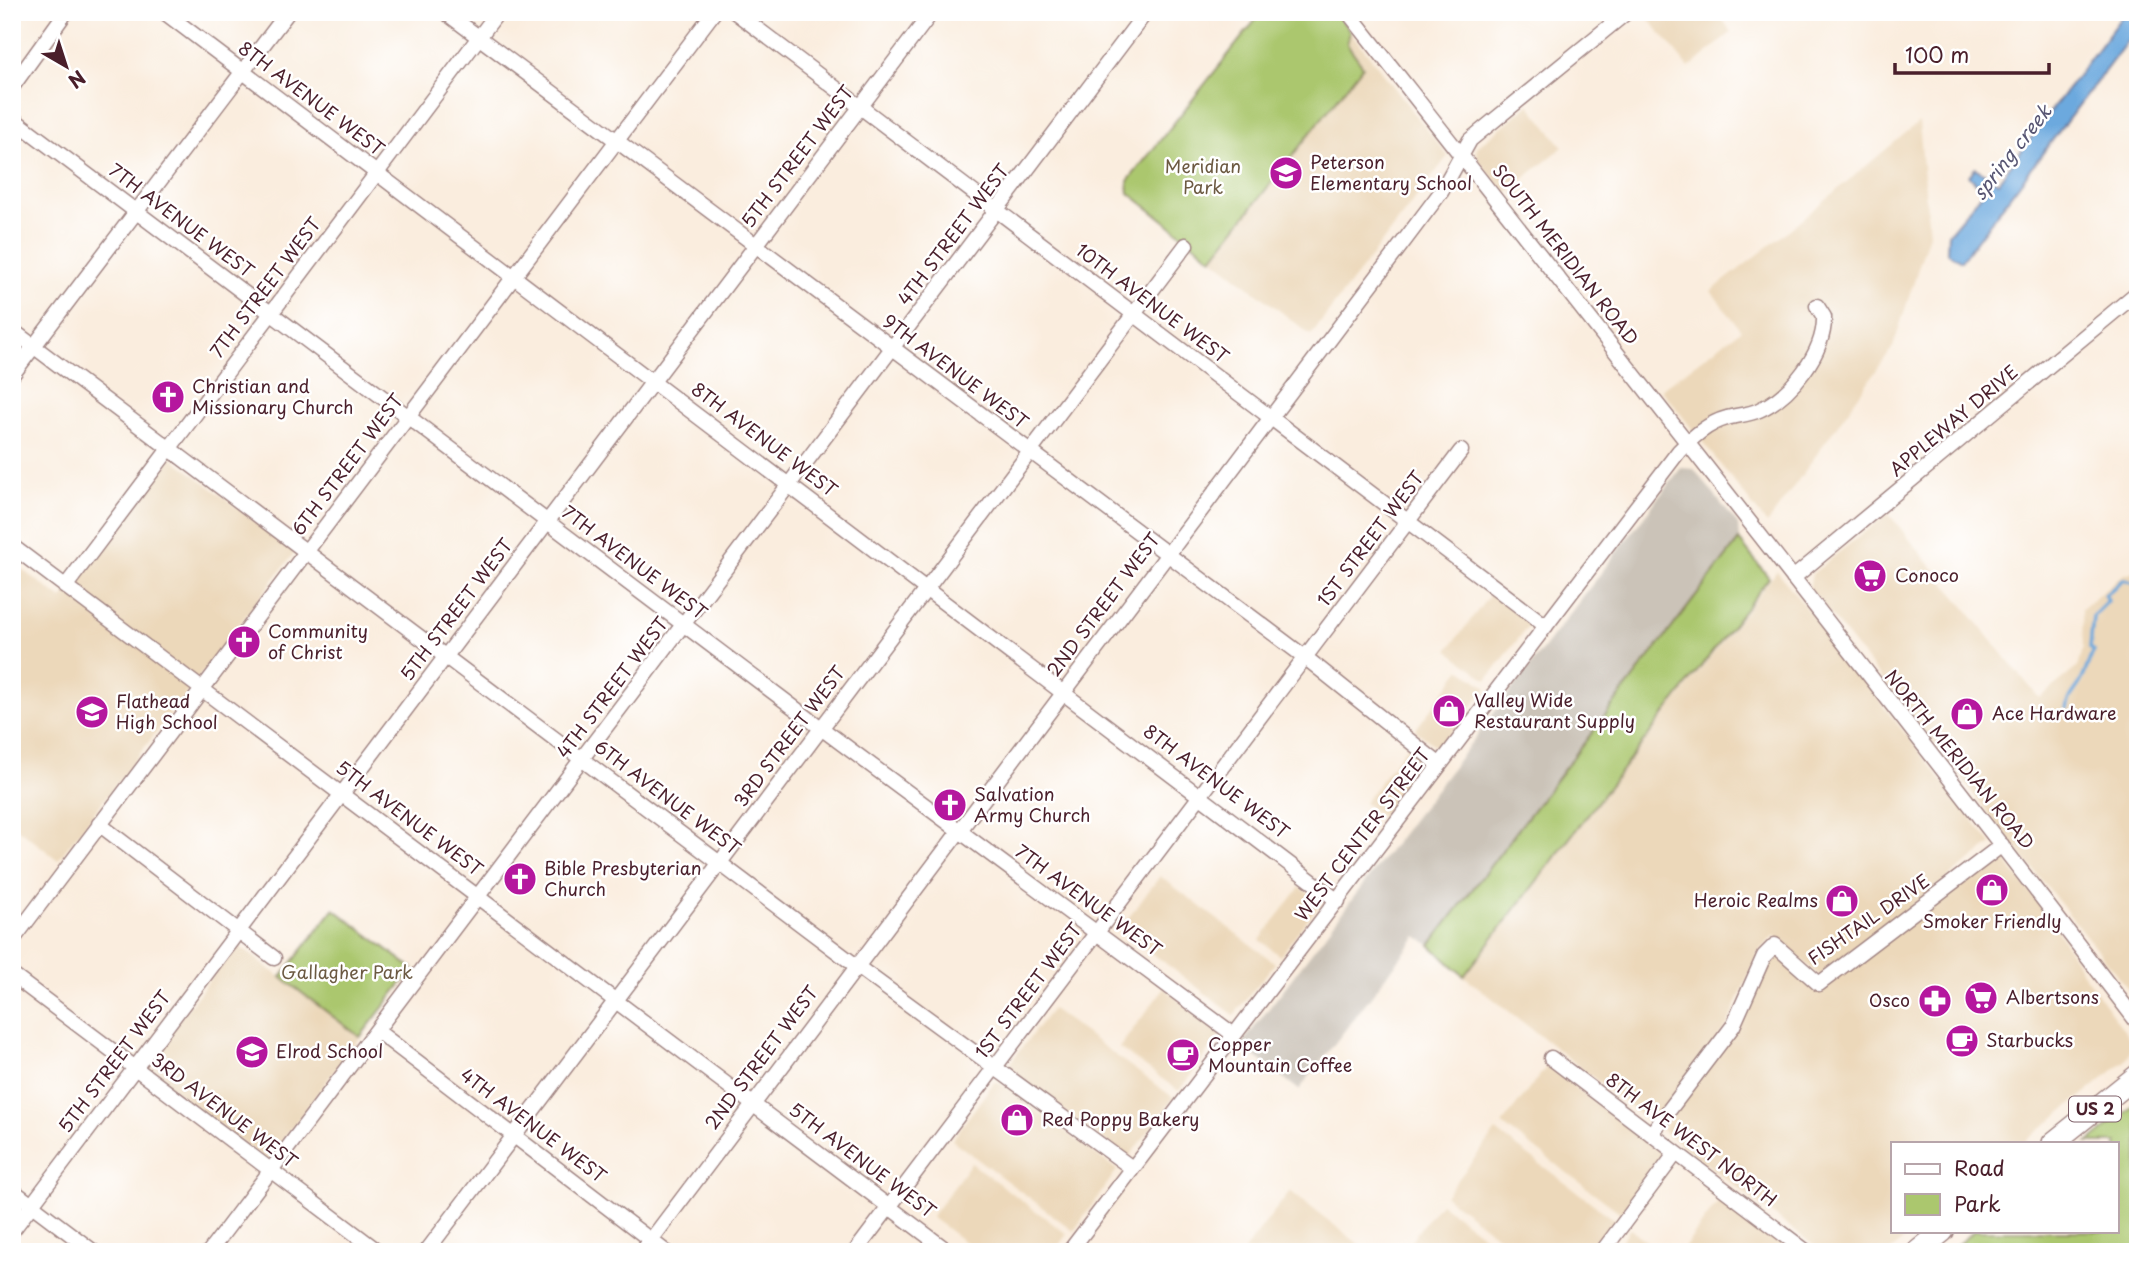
<svg xmlns="http://www.w3.org/2000/svg" width="2150" height="1264" viewBox="0 0 2150 1264" font-family="'Playpen Sans',sans-serif">
	<style>
		.built { fill: #ecd8ba }
		.industrial { fill: #cbc3b8 }
		.green { fill: #abc76e; stroke: #7a734c; stroke-width: 2 }
		.water { fill: #6ca9de; stroke: #5b6484; stroke-width: 2 }
		.lines { fill: none; stroke-linecap: round; stroke-linejoin: round }
		.stream { stroke: #6ca9de; stroke-width: 3.5 }
		.minor-casing { stroke: #a28684; stroke-width: 17 }
		.highway-casing { stroke: #a28684; stroke-width: 24 }
		.minor { stroke: #fff; stroke-width: 14 }
		.highway { stroke: #fff; stroke-width: 21 }
		.labels { text-anchor: middle; stroke-width: 5; stroke-linejoin: round; paint-order: stroke }
		.shield { fill: #fff; stroke: #80626b; stroke-width: 2 }
		.shield-label { font-size: 16px; font-weight: bold; fill: #4a1f2b }
		.street-label { font-size: 18px; fill: #4a1f2b; stroke: #fff }
		.poi-label { font-size: 18px; fill: #4a1f2b; stroke: #fff; text-anchor: start }
		.park-label { font-size: 18px; fill: #6c5a42; stroke: #fff }
		.water-label { font-size: 19px; font-style: italic; fill: #585673; stroke: #fff }
	</style>
	<rect width="100%" height="100%" fill="#fff"/>
	<filter id="ink" filterUnits="userSpaceOnUse"><feTurbulence type="fractalNoise" baseFrequency=".0143" numOctaves="2"/><feDisplacementMap in="SourceGraphic" scale="14" xChannelSelector="R" yChannelSelector="G"/><feConvolveMatrix kernelMatrix="1 2 1 2 8 2 1 2 1" color-interpolation-filters="sRGB"/></filter>
	<filter id="wash" filterUnits="userSpaceOnUse"><feTurbulence type="fractalNoise" baseFrequency=".00686" numOctaves="4" result="noise"/><feDisplacementMap in="SourceGraphic" scale="28" xChannelSelector="R" yChannelSelector="G"/><feGaussianBlur stdDeviation="1.57" result="paint"/><feColorMatrix in="noise" values="0 0 0 0 0 0 0 0 0 0 0 0 0 0 0 0 0 1.4 0 .05"/><feComposite in="paint" operator="in"/></filter>
	<g filter="url(#wash)">
		<rect width="100%" height="100%" fill="#faedde"/>
		<!-- built -->
		<path class="built" d="M1262,12H1335L1448,156L1311,335L1129,193L1128,181Z
			M1643,12H1716L1732,32L1689,68Z
			M1529,104L1563,147L1505,194L1478,160L1476,148Z
			M1919,122L1929,234L1893,347L1767,524L1661,389L1741,330L1711,291L1777,240Z
			M171,457L295,552L58,860L12,824V562L62,599Z
			M1888,513L2039,698L2078,667L2083,649L2082,609L2124,574L2138,570V1001L1809,588L1812,574Z
			M1777,571L1992,844L1820,976L1774,935L1758,952L1728,1024L1651,1123L1464,976Z
			M1491,593L1531,622L1487,680L1448,650Z
			M1461,669L1487,688L1438,748L1415,730Z
			M1408,745L1427,759L1383,818L1364,803Z
			M2000,854L2045,911L2084,975L2131,1040V1051L2124,1062L2023,1143H1893V1231H1915L1889,1252H1822L1662,1130L1738,1028L1771,958L1778,955L1817,990Z
			M1160,876L1275,963L1234,1015L1120,929Z
			M1300,887L1320,902L1280,956L1260,940Z
			M237,944L360,1037L267,1160L143,1067Z
			M1164,988L1221,1035L1179,1091L1119,1048Z
			M1052,1009L1174,1098L1128,1158L1009,1070V1064Z
			M1547,1066L1664,1156L1622,1214L1502,1124Z
			M994,1082H999L1117,1170L1074,1231L952,1140Z
			M1496,1131L1616,1221L1593,1252H1519L1445,1196Z
			M971,1163L1067,1234L1054,1252H978L931,1217Z
			M1290,1191L1369,1252H1243Z
			M1721,1198L1747,1218L1793,1252H1681Z
			M1440,1203L1506,1252H1402Z
			M1630,1229L1660,1252H1613Z"/>
		<!-- industrial -->
		<path class="industrial" d="M1681,468L1694,469L1738,525L1739,540L1430,945L1417,936L1299,1090L1241,1045Z"/>
		<!-- green -->
		<path class="green" d="M1262,12H1335L1350,31L1347,44L1363,66L1212,258L1129,193L1128,181Z
			M1739,540L1769,578L1464,976L1430,945Z
			M334,909L413,969L360,1037L281,977Z
			M2138,1102V1252H1948L1974,1231H2117V1143H2088Z"/>
		<!-- water -->
		<path class="water" d="M2125,12H2138V27L1961,261L1947,252L1948,234L1984,191L1969,176L1975,168L1998,182Z"/>
		<g class="lines">
			<!-- stream -->
			<path class="stream" d="M2067,708C2068,697 2075,692 2080,683C2086,673 2088,661 2094,651L2090,648L2093,616L2108,601L2105,595L2124,579L2138,585"/>
		</g>
	</g>
	<g filter="url(#ink)">
		<g class="lines">
			<defs>
				<path id="minor" d="M164,12L1338,901
					M445,12L1306,658L1440,765
					M735,12L1546,626
					M1348,12C1613,348 1878,683 2138,1023
					M12,87L66,12
					M12,118L821,728L1234,1035
					M12,330L855,965L1132,1168
					M12,375L288,12
					M12,546L949,1252
					M1793,578L2138,292
					M65,587L498,12
					M99,824L274,958
					M12,941L714,12
					M12,975L379,1252
					M377,1031L666,1252
					M1551,1058L1807,1252
					M1651,1134L1733,1026L1764,956L1775,945L1819,984L2002,845
					M12,1190L94,1252
					M12,1231L932,12
					M209,1252L1146,12
					M426,1252L1186,245
					M642,1252L1441,192L1470,140L1627,12
					M855,1252L1461,451
					M1069,1252L1679,451C1693,437 1708,423 1727,418C1737,415 1749,415 1759,410C1791,396 1825,352 1824,317L1817,306
					M1602,1252L1676,1153"/>
				<path id="highway" d="M2053,1143L2138,1075
					M1917,1252L1943,1231"/>
			</defs>
			<!-- minor casing -->
			<use href="#minor" class="minor-casing"/>
			<!-- highway casing -->
			<use href="#highway" class="highway-casing"/>
			<!-- minor -->
			<use href="#minor" class="minor"/>
			<!-- highway -->
			<use href="#highway" class="highway"/>
		</g>
	</g>
	<!-- icons -->
	<defs>
		<symbol id="school-disc" viewBox="-11 -11 22 22"><circle r="9.5" fill="#b5179e" stroke="#fff"/><path d="M0-5L7-2L0 1L-7-2ZM-4 1L0 2.5L4 1V4Q0 6-4 4Z" fill="#fff"/></symbol>
		<symbol id="church-disc" viewBox="-11 -11 22 22"><circle r="9.5" fill="#b5179e" stroke="#fff"/><path d="M-1.2-6h2.4v3.5h3.3v2.4h-3.3V6h-2.4V-.1h-3.3v-2.4h3.3Z" fill="#fff"/></symbol>
		<symbol id="supermarket-disc" viewBox="-11 -11 22 22"><circle r="9.5" fill="#b5179e" stroke="#fff"/><path d="M-6-5.5h2.5l.6 2H6L4.5 2H-2.5L-4.4-4H-6ZM-1.5 3.2a1.3 1.3 0 1 0 .1 0ZM3 3.2a1.3 1.3 0 1 0 .1 0Z" fill="#fff"/></symbol>
		<symbol id="shop-disc" viewBox="-11 -11 22 22"><circle r="9.5" fill="#b5179e" stroke="#fff"/><path d="M-5-2.5h2.3a2.7 3.5 0 0 1 5.4 0H5L5.5 6h-11ZM-1.5-2.5h3a1.5 2.3 0 0 0-3 0Z" fill="#fff"/></symbol>
		<symbol id="pharmacy-disc" viewBox="-11 -11 22 22"><circle r="9.5" fill="#b5179e" stroke="#fff"/><path d="M-2-6h4v4h4v4h-4v4h-4v-4h-4v-4h4Z" fill="#fff"/></symbol>
		<symbol id="cafe-disc" viewBox="-11 -11 22 22"><circle r="9.5" fill="#b5179e" stroke="#fff"/><path d="M-5.5-4.5H6V0H3Q3 3.5 0 3.5H-2.5Q-5.5 3.5-5.5 0ZM3-3.2v2h1.7v-2ZM-6 4.5H4V6H-6Z" fill="#fff"/></symbol>
	</defs>
	<g fill-rule="evenodd">
		<use href="#school-disc" x="1267" y="154" width="38" height="38"/>
		<use href="#church-disc" x="149" y="378" width="38" height="38"/>
		<use href="#supermarket-disc" x="1851" y="557" width="38" height="38"/>
		<use href="#church-disc" x="225" y="623" width="38" height="38"/>
		<use href="#shop-disc" x="1430" y="692" width="38" height="38"/>
		<use href="#school-disc" x="73" y="693" width="38" height="38"/>
		<use href="#shop-disc" x="1948" y="695" width="38" height="38"/>
		<use href="#church-disc" x="931" y="786" width="38" height="38"/>
		<use href="#church-disc" x="501" y="860" width="38" height="38"/>
		<use href="#shop-disc" x="1973" y="871" width="38" height="38"/>
		<use href="#shop-disc" x="1823" y="882" width="38" height="38"/>
		<use href="#supermarket-disc" x="1962" y="979" width="38" height="38"/>
		<use href="#pharmacy-disc" x="1916" y="982" width="38" height="38"/>
		<use href="#cafe-disc" x="1943" y="1022" width="38" height="38"/>
		<use href="#school-disc" x="233" y="1033" width="38" height="38"/>
		<use href="#cafe-disc" x="1164" y="1036" width="38" height="38"/>
		<use href="#shop-disc" x="998" y="1101" width="38" height="38"/>
	</g>
	<g class="labels">
		<!-- shield labels -->
		<rect class="shield" x="2069" y="1096.5" width="52" height="25" rx="5"/>
		<g class="shield-label">
			<text x="2095" y="1115">US 2</text>
		</g>
		<!-- street labels -->
		<g class="street-label">
			<text transform="translate(311 99) rotate(37)" y="6">8TH AVENUE WEST</text>
			<text transform="translate(798 157) rotate(-53)" y="6">5TH STREET WEST</text>
			<text transform="translate(181 221) rotate(37)" y="6">7TH AVENUE WEST</text>
			<text transform="translate(954 235) rotate(-53)" y="6">4TH STREET WEST</text>
			<text transform="translate(1565 255) rotate(52)" y="6">SOUTH MERIDIAN ROAD</text>
			<text transform="translate(266 288) rotate(-53)" y="6">7TH STREET WEST</text>
			<text transform="translate(1152 304) rotate(37)" y="6">10TH AVENUE WEST</text>
			<text transform="translate(955 372) rotate(37)" y="6">9TH AVENUE WEST</text>
			<text transform="translate(1954 421) rotate(-40)" y="6">APPLEWAY DRIVE</text>
			<text transform="translate(764 440) rotate(37)" y="6">8TH AVENUE WEST</text>
			<text transform="translate(348 465) rotate(-53)" y="6">6TH STREET WEST</text>
			<text transform="translate(1371 539) rotate(-53)" y="6">1ST STREET WEST</text>
			<text transform="translate(634 563) rotate(37)" y="6">7TH AVENUE WEST</text>
			<text transform="translate(1104 605) rotate(-53)" y="6">2ND STREET WEST</text>
			<text transform="translate(457 610) rotate(-53)" y="6">5TH STREET WEST</text>
			<text transform="translate(613 688) rotate(-53)" y="6">4TH STREET WEST</text>
			<text transform="translate(790 737) rotate(-53)" y="6">3RD STREET WEST</text>
			<text transform="translate(1959 760) rotate(51)" y="6">NORTH MERIDIAN ROAD</text>
			<text transform="translate(1216 782) rotate(37)" y="6">8TH AVENUE WEST</text>
			<text transform="translate(667 798) rotate(37)" y="6">6TH AVENUE WEST</text>
			<text transform="translate(409 819) rotate(37)" y="6">5TH AVENUE WEST</text>
			<text transform="translate(1363 835) rotate(-53)" y="6">WEST CENTER STREET</text>
			<text transform="translate(1088 901) rotate(36)" y="6">7TH AVENUE WEST</text>
			<text transform="translate(1869 920) rotate(-35)" y="6">FISHTAIL DRIVE</text>
			<text transform="translate(1029 991) rotate(-53)" y="6">1ST STREET WEST</text>
			<text transform="translate(762 1058) rotate(-53)" y="6">2ND STREET WEST</text>
			<text transform="translate(115 1062) rotate(-53)" y="6">5TH STREET WEST</text>
			<text transform="translate(224 1111) rotate(37)" y="6">3RD AVENUE WEST</text>
			<text transform="translate(533 1126) rotate(37)" y="6">4TH AVENUE WEST</text>
			<text transform="translate(1691 1140) rotate(37)" y="6">8TH AVE WEST NORTH</text>
			<text transform="translate(862 1161) rotate(37)" y="6">5TH AVENUE WEST</text>
		</g>
		<!-- poi labels -->
		<g class="poi-label">
			<text x="1310" y="169">Peterson<tspan x="1310" dy="21">Elementary School</tspan></text>
			<text x="192" y="393">Christian and<tspan x="192" dy="21">Missionary Church</tspan></text>
			<text x="1895" y="582">Conoco</text>
			<text x="268" y="638">Community<tspan x="268" dy="21">of Christ</tspan></text>
			<text x="1474" y="707">Valley Wide<tspan x="1474" dy="21">Restaurant Supply</tspan></text>
			<text x="116" y="708">Flathead<tspan x="116" dy="21">High School</tspan></text>
			<text x="1992" y="720">Ace Hardware</text>
			<text x="974" y="801">Salvation<tspan x="974" dy="21">Army Church</tspan></text>
			<text x="544" y="875">Bible Presbyterian<tspan x="544" dy="21">Church</tspan></text>
			<text x="1818" y="907" text-anchor="end">Heroic Realms</text>
			<text x="1992" y="928" text-anchor="middle">Smoker Friendly</text>
			<text x="2006" y="1004">Albertsons</text>
			<text x="1910" y="1007" text-anchor="end">Osco</text>
			<text x="1986" y="1047">Starbucks</text>
			<text x="1208" y="1051">Copper<tspan x="1208" dy="21">Mountain Coffee</tspan></text>
			<text x="276" y="1058">Elrod School</text>
			<text x="1042" y="1126">Red Poppy Bakery</text>
		</g>
		<!-- park labels -->
		<g class="park-label">
			<text x="1203" y="173">Meridian<tspan x="1203" dy="21">Park</tspan></text>
			<text x="347" y="979">Gallagher Park</text>
		</g>
		<!-- water labels -->
		<g class="water-label">
			<text transform="translate(2012 152) rotate(-52)" y="7">spring creek</text>
		</g>
	</g>
	<!-- margin -->
	<rect width="2150" height="1264" fill="none" stroke="#fff" stroke-width="42"/>
	<!-- legend -->
	<rect x="1891" y="1142" width="228" height="91" fill="#ffffff" stroke="#b7a5aa" stroke-width="2"/>
	<rect x="1905" y="1164" width="35" height="10" fill="#ffffff" stroke="#b7a5aa" stroke-width="2"/>
	<text x="1954" y="1176" font-size="21" fill="#4a1f2b">Road</text>
	<rect x="1905" y="1194" width="35" height="21" fill="#abc76e" stroke="#b7a5aa" stroke-width="2"/>
	<text x="1954" y="1212" font-size="21" fill="#4a1f2b">Park</text>
	<!-- north arrow -->
	<g transform="translate(66 66) rotate(141)" stroke="#ffffff" stroke-width="5" paint-order="stroke">
	<path d="M0-5L12 26L0 18L-12 26Z" fill="#4a1f2b"/>
	<text y="-10" font-size="19" font-weight="bold" text-anchor="middle" fill="#4a1f2b">N</text>
	</g>
	<!-- scale -->
	<path d="M1895 63v10h154v-10" fill="none" stroke="#4a1f2b" stroke-width="3.5"/>
	<text x="1905" y="63" font-size="21" fill="#4a1f2b" stroke="#ffffff" stroke-width="5" paint-order="stroke">100 m</text>
</svg>
